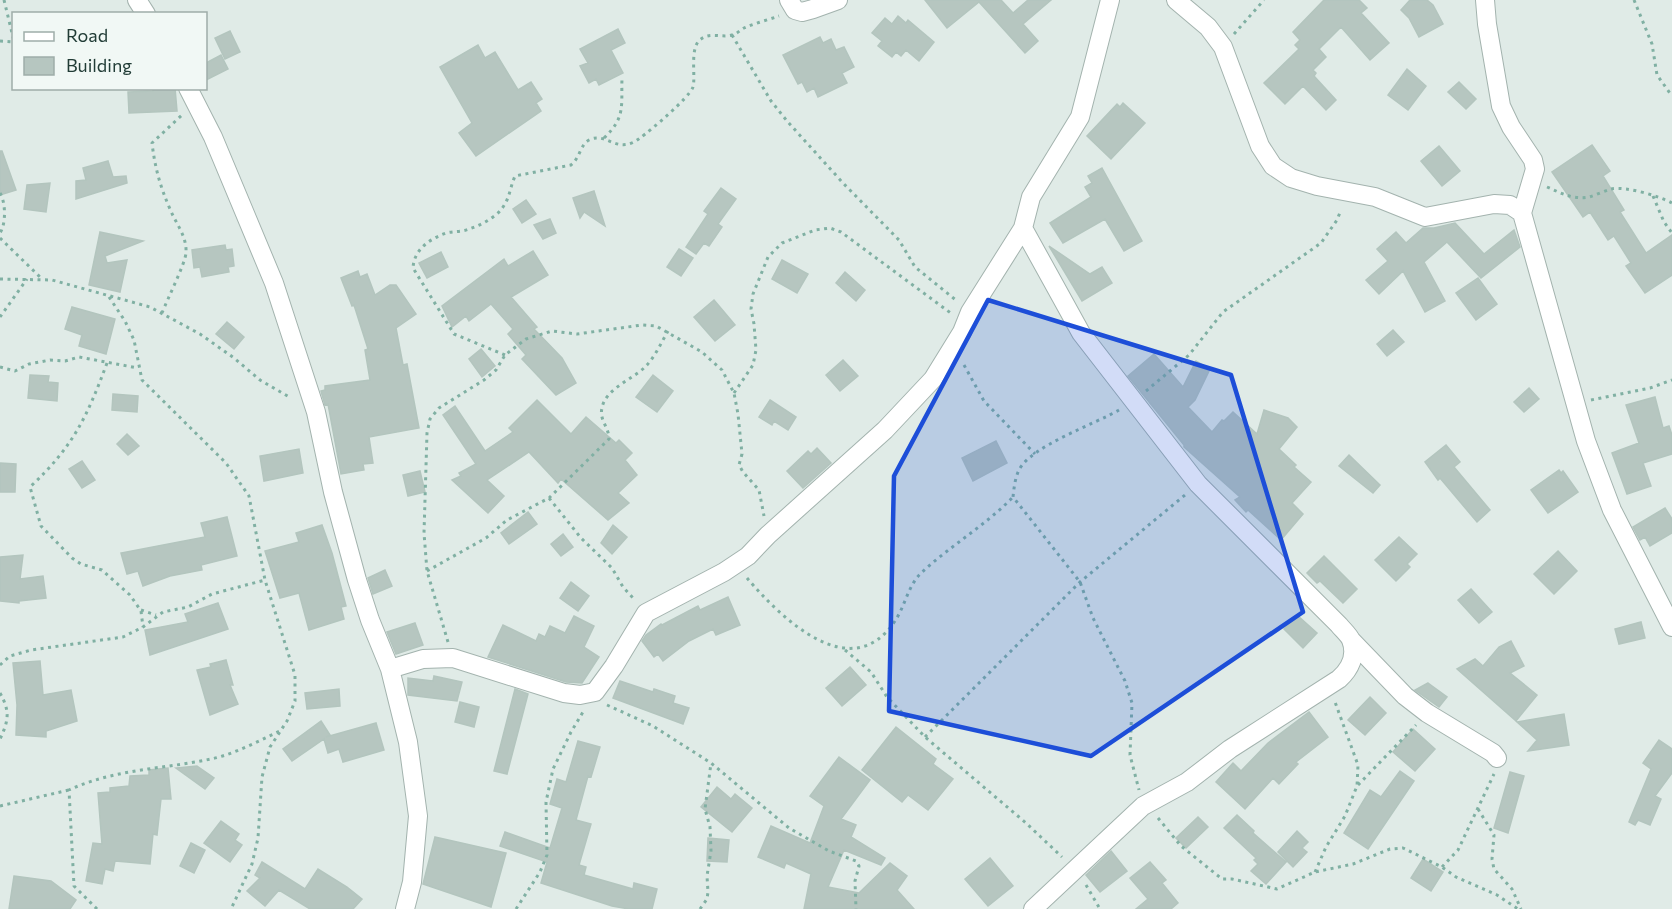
<svg xmlns="http://www.w3.org/2000/svg" width="1672" height="909" viewBox="0 0 1672 909" font-family="Commissioner,sans-serif">
	<style>
		.building { fill: #b6c6c0; stroke: #b3c5be; stroke-width: 1.5 }
		.lines { fill: none; stroke-linecap: round; stroke-linejoin: round }
		.minor-casing { stroke: #a3b3ae; stroke-width: 20 }
		.path { stroke: #80b0a3; stroke-width: 3; stroke-dasharray: 3 4.5; stroke-linecap: butt }
		.minor { stroke: #fff; stroke-width: 18 }
		.marked { fill: #1d4ed8; fill-opacity: 0.2; stroke: #1d4ed8; stroke-width: 4.5; stroke-linejoin: round }
	</style>
	<rect width="100%" height="100%" fill="#e0ebe7"/>
	<!-- building -->
	<path class="building" d="M925,0H1001L1013,13L1028,0H1051L1023,24L1038,41L1025,53L979,2L947,28Z
		M1324,0H1359L1367,8L1361,13L1389,43L1370,60L1341,27L1319,49L1326,57L1313,70L1316,73L1314,76L1336,100L1326,110L1303,86L1285,104L1264,83L1299,49L1295,45L1300,40L1293,32Z
		M1410,0H1427L1433,5L1443,24L1419,37L1409,18L1401,10Z
		M898,16L906,23L908,20L934,42L919,61L906,50L901,56L896,52L892,57L878,46L882,41L872,33L885,18L892,24Z
		M618,29L625,43L611,50L623,73L599,85L596,79L589,83L580,66L588,63L580,49Z
		M230,31L240,52L225,59L215,38Z
		M820,37L823,43L831,39L836,50L844,47L854,67L842,73L847,83L818,97L814,88L807,92L802,82L798,84L783,55Z
		M478,45L485,58L495,52L518,90L531,82L542,99L536,103L541,111L476,156L459,133L472,123L440,67Z
		M221,55L228,69L206,80V63Z
		M1407,69L1426,86L1408,110L1388,95Z
		M1459,82L1476,99L1466,109L1448,92Z
		M153,88H175L177,111L129,113L128,92L153,91Z
		M1123,103L1145,123L1111,159L1087,136L1117,104L1120,107Z
		M1592,145L1610,171L1603,176L1624,210L1620,212L1646,253L1672,235V275L1645,293L1626,266L1631,263L1614,236L1608,240L1590,212L1583,217L1552,172Z
		M1439,146L1460,171L1442,186L1421,161Z
		M0,151H2L16,190L0,195Z
		M108,161L113,177L126,176L127,183L76,199V181L86,180L83,168Z
		M1102,168L1142,241L1124,251L1105,219L1063,243L1050,223L1091,197L1085,187L1092,183L1088,176Z
		M50,183L46,212L24,209L27,185Z
		M721,188L736,199L718,224L722,227L709,246L704,243L696,254L686,247L708,214L704,211Z
		M594,191L605,226L584,212L580,218L573,198Z
		M526,200L536,214L522,223L513,209Z
		M550,219L556,233L543,239L534,225Z
		M1455,223L1484,254L1514,230L1520,247L1481,278L1447,242L1424,262L1445,301L1425,312L1403,271L1379,294L1366,280L1388,261L1377,249L1396,232L1406,243L1423,228H1434Z
		M100,232L143,241L105,256L107,263L127,260L120,292L89,285Z
		M225,245L226,250L232,249L234,266L228,267L229,272L202,277L200,267L194,268L192,250Z
		M1049,246L1090,274L1102,267L1112,283L1082,301Z
		M679,249L693,258L681,276L667,267Z
		M533,251L548,275L511,297L537,327L534,329L562,358L576,383L556,395L522,359L526,355L508,334L513,329L491,304L469,321L466,316L452,327L442,306L504,259L508,266Z
		M441,252L448,267L427,278L419,263Z
		M782,260L808,274L797,293L772,279Z
		M358,271L360,277L367,274L375,295L390,285H396L416,314L396,328L403,365L407,364L419,428L369,437L373,463L363,464L364,470L341,474L328,404L325,405L321,391L325,390V386L370,380L365,350L368,349L354,305L352,306L341,278Z
		M845,272L865,290L856,301L836,283Z
		M1478,278L1497,304L1476,320L1456,293Z
		M714,300L735,325L715,341L694,317Z
		M72,307L115,319L106,354L79,346L82,335L65,329Z
		M227,322L244,337L234,349L216,334Z
		M1393,330L1404,342L1387,356L1377,344Z
		M481,349L495,366L482,377L469,359Z
		M1154,354L1183,387L1196,361L1210,369L1195,400L1188,407L1212,432L1222,420L1224,421L1233,412L1257,434L1264,410L1288,418L1297,427L1279,449L1296,465L1294,467L1311,482L1292,503L1303,514L1281,540L1248,510L1246,512L1235,500L1240,497L1184,447V445L1128,376Z
		M843,360L858,376L840,391L826,375Z
		M30,375L49,376L48,382L58,383L57,401L28,398Z
		M653,375L673,391L657,412L636,397Z
		M1529,388L1539,399L1524,412L1514,402Z
		M113,394L138,396L137,412L112,410Z
		M1655,397L1663,428L1669,426L1672,435V454L1643,463L1651,486L1627,494L1612,453L1639,443L1626,405Z
		M537,400L571,434L586,417L616,443L619,440L632,453L625,460L637,475L618,493L629,503L608,520L561,479L558,483L529,452L487,480L504,496L488,513L452,480L461,476L459,473L476,464L443,415L455,406L485,451L513,432L509,428Z
		M770,400L796,417L788,430L774,421L772,425L759,417Z
		M127,434L139,446L128,455L117,444Z
		M996,441L1007,463L973,481L962,458Z
		M1446,445L1460,462L1454,467L1490,510L1477,522L1440,478L1438,480L1425,462Z
		M817,448L831,463L803,488L787,471L808,451L811,454Z
		M299,449L303,473L264,481L260,456Z
		M1349,455L1380,485L1373,493L1339,466Z
		M82,461L95,480L82,488L69,469Z
		M0,463L16,464L15,492H0Z
		M1559,470L1561,473L1563,471L1578,492L1548,513L1531,490Z
		M420,471L425,492L408,496L403,475Z
		M1665,508L1672,519V533L1650,546L1645,537L1640,540L1633,527Z
		M528,512L537,524L509,544L501,533Z
		M227,517L237,556L201,565L202,570L170,576L143,586L138,571L127,574L121,553L205,537L201,523Z
		M322,525L332,553L346,606L341,607L344,619L309,630L299,593L280,598L265,551L299,542L296,533Z
		M613,525L627,537L612,554L601,543Z
		M563,534L573,547L561,556L551,544Z
		M1399,537L1417,554L1407,564L1410,567L1396,581L1375,560Z
		M1558,551L1577,571L1554,594L1534,574Z
		M23,555L20,579L43,576L46,598L19,601V603L0,601V557Z
		M1324,556L1357,589L1343,603L1320,581L1317,583L1307,573Z
		M385,570L392,586L373,594L368,578Z
		M571,582L589,596L578,611L560,598Z
		M1471,589L1492,612L1479,623L1458,600Z
		M728,597L740,625L716,635L713,629L689,641L663,661L658,654L654,657L642,641L646,635L661,624L662,625L698,606L700,610Z
		M218,603L228,629L150,655L145,630L188,622L185,614Z
		M1297,615L1317,633L1303,648L1284,629Z
		M574,616L594,626L584,647L599,657L582,683L566,682L488,657L503,625L536,641L539,634L545,637L550,626L565,633Z
		M1641,622L1645,638L1619,644L1615,629Z
		M415,623L423,645L396,654L387,632Z
		M1511,641L1524,666L1510,673L1537,695L1516,721L1457,669L1475,659L1483,666L1499,647Z
		M226,660L233,685H230L238,704L210,715L197,670L211,667L210,664Z
		M40,661L43,695L71,690L77,721L46,731V737L16,735L17,705L13,663Z
		M850,667L866,685L842,706L826,688Z
		M434,676L462,682L457,701L408,695V678L433,681Z
		M620,681L653,692L654,689L675,696L673,703L689,708L683,724L613,698Z
		M1428,683L1447,697L1439,707L1415,690Z
		M339,689L340,706L307,709L305,693Z
		M515,689L528,694L507,774L494,771Z
		M1370,697L1386,713L1365,735L1348,720Z
		M460,702L479,707L474,727L455,722Z
		M1309,712L1328,737L1296,762L1298,764L1279,784L1273,778L1245,809L1216,782L1233,763L1241,771L1268,743Z
		M1564,714L1569,745L1528,751L1537,740L1517,722Z
		M321,721L330,735L326,737L376,723L384,750L343,762L339,749L328,753L324,739L292,761L283,749Z
		M896,727L936,759L933,764L953,779L928,810L908,795L902,802L862,770Z
		M1413,729L1435,749L1415,771L1393,752Z
		M1659,740L1672,749V773L1655,796L1661,799L1650,825L1638,820L1635,825L1629,822L1651,769L1643,763Z
		M578,741L600,747L591,777L588,776L576,820L591,824L579,865L586,867L584,875L633,889L634,883L657,889L652,909H629L612,906L541,883L547,862L500,846L505,832L550,848L562,808L550,804L557,779L566,782Z
		M839,757L870,780L841,819L856,825L851,837L885,858L881,865L844,850L828,887L859,893L890,863L907,876L897,890L914,909H804L811,874L786,863L784,868L758,857L771,826L810,843L824,806L810,796Z
		M197,766L214,778L205,789L176,768Z
		M168,768L171,799H161L157,835L153,834L150,864L115,861L113,871L105,869L102,884L86,881L93,843L102,844L98,793L110,792V788L129,786L130,776L149,775V770Z
		M1400,771L1414,781L1368,849L1344,833L1370,790L1381,797Z
		M1510,772L1524,776L1508,833L1494,828Z
		M717,787L731,799L735,794L752,808L732,832L701,807Z
		M1237,815L1254,831L1253,833L1286,862L1266,884L1251,871L1258,864L1254,860L1256,858L1224,828Z
		M1198,817L1208,827L1186,848L1176,838Z
		M221,821L239,834L235,840L242,845L230,862L204,843Z
		M1297,831L1308,842L1302,848L1307,852L1293,867L1278,852Z
		M435,837L506,853L491,907L423,884Z
		M708,838L729,840L727,862L707,861Z
		M191,843L205,850L194,873L180,866Z
		M1111,851L1127,871L1100,892L1086,875Z
		M990,858L1013,886L988,906L965,879Z
		M1423,859L1443,872L1431,891L1411,878Z
		M262,862L305,889L318,869L347,887L362,899L353,909H310L279,890L265,906L247,891L260,878L255,875Z
		M1150,862L1166,880L1162,883L1178,903L1171,909H1136L1148,899L1130,878Z
		M14,876L51,881L76,900L70,909H9Z"/>
	<g class="lines">
		<defs>
			<path id="minor" d="M137,0L146,14
				M789,0L795,10L802,12L813,9L838,0
				M1176,0L1208,27L1223,47L1260,146L1273,166L1291,178L1317,186L1375,197L1425,217L1494,204L1510,205L1522,213L1586,441L1612,510L1672,627
				M1485,0L1487,24L1501,106L1511,127L1533,160L1535,169L1522,213
				M188,88L213,137L274,283L316,412L333,492L357,580L370,620L390,669L408,742L418,816L412,882L405,909
				M1023,228L1081,333L1198,484L1339,625C1342,629 1349,635 1351,640C1357,655 1350,669 1339,679L1230,749L1187,782L1143,806L1033,909
				M1351,640L1405,696L1427,713L1493,753L1497,758
				M390,669L423,659L453,658L564,693L580,695L595,692L614,666L646,613L724,572L748,556L768,535L885,430L933,379L962,332L970,312L1023,228L1031,197L1080,117L1110,0"/>
		</defs>
		<!-- minor casing -->
		<use href="#minor" class="minor-casing"/>
		<!-- path -->
		<path class="path" d="M4,0L14,41
			M1634,0L1652,44L1657,75L1672,96
			M1234,34L1264,0
			M732,35L771,101L787,121L843,183L899,240L915,267L957,301
			M0,41L14,42
			M604,138C626,117 621,106 622,78
			M1547,187C1561,193 1573,200 1589,197C1596,195 1604,191 1611,189C1626,186 1659,196 1672,203
			M0,193C6,203 6,224 0,233
			M1653,196L1664,222L1672,233
			M0,238L41,278
			M0,279L52,280L150,307L200,334L234,358L260,380L291,398
			M109,297L125,321L134,340L142,380L226,463L249,496L265,580L295,675V701L287,721L270,747L262,777L258,838L252,864L231,909
			M162,313C167,300 185,264 186,253C187,236 176,224 170,209C160,186 155,168 152,143L182,115
			M0,317L27,279
			M505,355L454,334L413,268C414,249 430,239 446,233C454,231 462,232 469,229C479,226 490,220 498,213C510,201 509,190 515,176L571,165C580,158 580,145 589,140C607,131 617,156 640,138C651,130 689,98 693,87C696,76 689,47 701,39C710,32 723,38 732,35C737,34 740,30 744,28C755,23 768,20 779,16
			M107,363C87,417 73,447 30,487L41,526L72,558L81,564L102,570L130,595L141,611L143,627
			M964,365L984,401L1035,454
			M0,367L15,371L29,364L50,360L65,361L79,357L138,368
			M1146,391L1189,355L1223,312L1321,243L1337,220L1341,210
			M734,393L753,365L756,350L754,324L751,309L753,294L768,257L782,243L815,230L830,228L841,232L952,314
			M1591,400L1650,388L1672,380
			M1119,410C1095,424 1031,446 1019,470C1015,478 1014,488 1013,497L1080,582L1093,618L1125,681L1132,703L1130,755L1139,790
			M549,498L581,538L612,568L623,587L634,599
			M427,571L486,538L507,520L549,498L609,439C609,427 599,420 602,408C605,389 633,379 645,367C655,357 661,343 668,331
			M747,578C781,618 851,687 895,621C905,606 908,586 921,573C950,546 986,525 1013,497
			M141,610L156,615
			M448,642L427,571L424,533L427,433L430,419L439,408L484,380L496,370L505,355L526,339L552,331L577,334L642,325L656,326L702,352L722,370L734,393L738,414L742,454L739,465L743,472L759,490L764,516
			M845,650L871,672L887,697L925,737L1026,823L1062,857
			M0,665L10,656L31,650L123,637L143,627L163,612L188,607L212,594L265,580
			M0,693C10,711 9,720 0,739
			M607,705L653,726L711,763L789,828L829,851L856,861L859,866L855,881L856,909
			M925,737L1080,582L1185,495
			M1358,785L1416,725
			M0,806L69,790
			M1478,809L1494,835L1492,859L1494,869L1512,889L1521,909
			M1158,818L1181,846L1222,879H1232L1277,889L1315,872L1353,864L1390,849L1403,848L1442,867L1456,877L1497,895L1518,909
			M1442,867L1458,850L1494,774
			M1315,872L1326,847L1345,816L1357,786L1358,765L1335,702
			M1086,885L1100,909
			M97,909L74,886L69,790C114,769 164,769 211,759C235,754 258,741 280,731
			M516,909L540,872L547,855L546,802L553,769L571,732L583,712
			M700,909L707,899L708,892L707,876L711,851L710,827L705,809L711,763"/>
		<!-- minor -->
		<use href="#minor" class="minor"/>
	</g>
	<!-- marked area -->
	<path class="marked" d="M988,300L1231,375L1303,612L1091,756L889,711L894,476Z"/>
	<!-- legend -->
	<rect x="12" y="12" width="195" height="78" fill="#f1f8f5" stroke="#9eada9" stroke-width="1.5"/>
	<rect x="24" y="32" width="30" height="9" fill="#ffffff" stroke="#9eada9" stroke-width="1.5"/>
	<text x="66" y="42" font-size="18" fill="#213c36">Road</text>
	<rect x="24" y="57" width="30" height="18" fill="#b6c6c0" stroke="#9eada9" stroke-width="1.5"/>
	<text x="66" y="72" font-size="18" fill="#213c36">Building</text>
</svg>
